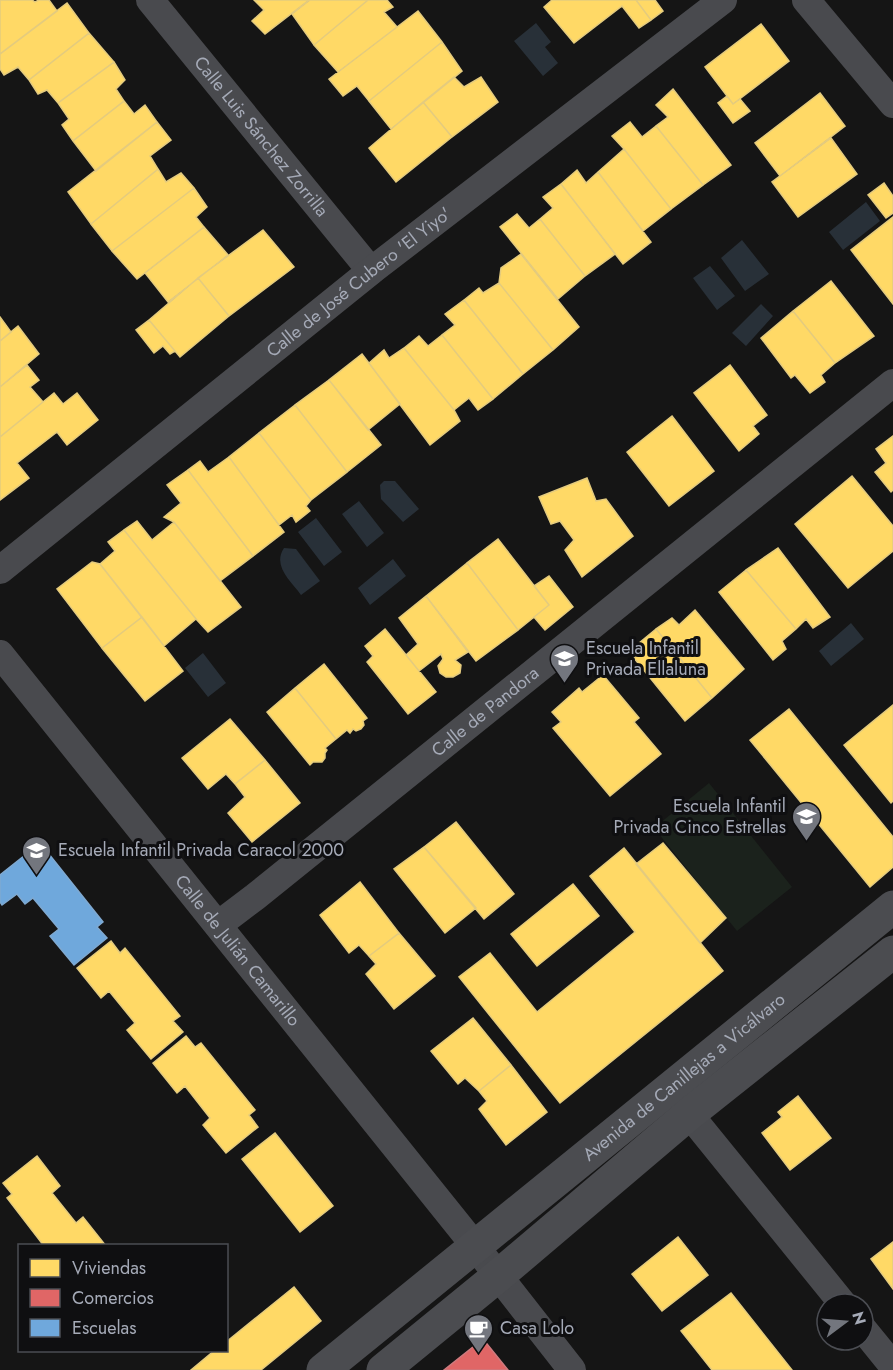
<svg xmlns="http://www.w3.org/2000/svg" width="893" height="1370" viewBox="0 0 893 1370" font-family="Jost,sans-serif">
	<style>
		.green { fill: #1b221c }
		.water { fill: #283038 }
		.homes { fill: #ffd966; stroke: #e4cb7e; stroke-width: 1.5 }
		.shops { fill: #e06666; stroke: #ce7a7e; stroke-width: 1.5 }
		.schools { fill: #6fa8dc; stroke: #7fa9d1; stroke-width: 1.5 }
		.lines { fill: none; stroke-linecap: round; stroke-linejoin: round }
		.street { stroke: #494a4e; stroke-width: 28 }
		.primary { stroke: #4b4c50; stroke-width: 33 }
		.labels { text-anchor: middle; stroke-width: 6; stroke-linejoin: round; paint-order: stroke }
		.street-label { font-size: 18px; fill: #a5aab7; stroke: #0f0f11 }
		.poi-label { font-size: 18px; fill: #a5aab7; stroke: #0f0f11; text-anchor: start }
	</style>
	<rect width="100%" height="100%" fill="#151515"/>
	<!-- green -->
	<path class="green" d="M709,783L792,887L737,931L654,828Z"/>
	<!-- water -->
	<path class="water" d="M536,23L551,42L545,47L558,63L543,76L514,41Z
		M866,202L880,221L843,250L829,232Z
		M742,240L769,274L745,291L721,258Z
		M710,266L735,296L717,310L693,278Z
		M761,304L773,316L746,346L732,333Z
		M384,481H395L419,509L403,522L381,499L380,485Z
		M359,501L384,533L367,547L342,514Z
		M316,518L342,552L324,566L298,532Z
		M284,548L296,549L320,581L301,595C291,581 272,566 284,548Z
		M393,559L406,576L370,605L358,588Z
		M851,623L864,639L831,666L819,651Z
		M203,653L226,683L208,697L185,668Z"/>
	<!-- homes -->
	<path class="homes" d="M0,0H32L35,2L39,0H49L57,11L0,54Z
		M254,0H309L265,34L252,21L264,10Z
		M310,0H368L314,45L292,14Z
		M368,0H387L393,7L384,12L397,27L338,72L314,45Z
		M552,0H636L651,20L639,28L622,6L574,43L544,7Z
		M636,0H655L663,11L651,20Z
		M67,3L89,33L29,80L18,67L4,75L0,69V54Z
		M418,11L442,42L369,101L357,86L343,96L329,79Z
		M761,24L789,61L733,104L705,67Z
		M89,33L114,62L58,103L47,90L38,94L29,80Z
		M442,42L462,71L391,129L369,101Z
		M114,62L125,80L116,89L124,101L73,141L62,125L69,119L58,103Z
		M454,77L464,87L481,77L498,102L452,137L423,102Z
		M673,89L731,165L703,185L656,126L668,117L656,105Z
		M820,93L845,126L780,176L755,143Z
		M727,96L733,104L740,99L750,111L733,123L718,103Z
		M124,101L134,114L145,105L157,122L96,171L73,141Z
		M423,102L452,137L396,182L369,148Z
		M157,122L171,140L150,156L158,169L91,224L68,192Z
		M630,122L642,137L656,126L703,185L671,209L624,149L612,136Z
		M831,138L857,174L798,217L772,182Z
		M624,149L671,209L643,231L598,172Z
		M158,169L166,182L181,173L194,188L112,251L91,224Z
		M577,170L586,183L598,172L651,242L623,264L561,184Z
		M884,183L893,196V213L886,218L868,195Z
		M561,184L615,254L585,276L540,219L553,208L543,197Z
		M194,188L207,207L196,217L204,227L137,279L112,251Z
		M517,214L529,228L540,219L585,276L558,299L500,227Z
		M893,217V304L851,250Z
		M204,227L228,255L168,302L145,273Z
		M263,230L294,267L229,316L198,278Z
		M521,254L579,327L553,350L499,283L501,268Z
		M198,278L229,316L180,357L149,320Z
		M831,281L874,336L835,363L793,311Z
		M499,283L553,350L523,374L464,300L479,288L483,293Z
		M464,300L523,374L493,399L442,335L455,325L445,314Z
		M793,311L835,363L821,375L825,382L810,393L795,375L791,378L761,338Z
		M0,317L11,332L0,341Z
		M149,320L175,351L170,354L163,346L154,353L136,330Z
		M18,326L39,354L0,387V341Z
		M442,335L493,399L478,410L469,398L454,410L404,348L419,336L428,346Z
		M404,348L454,410L460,421L430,445L369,363L384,350L389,358Z
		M362,354L400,404L368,430L329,380Z
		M27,365L39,380L30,387L43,402L0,437V387Z
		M730,365L767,415L753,426L759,434L739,451L694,393Z
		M329,380L381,445L347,472L295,405Z
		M54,393L63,404L77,393L98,420L67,445L57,432L17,463L29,478L0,500V437Z
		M295,405L347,472L311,500L259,433Z
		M672,416L714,471L669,506L627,452Z
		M259,433L311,500L306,506L310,511L296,522L292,515L279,525L229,457Z
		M893,436V490L891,492L875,472L886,463L876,449Z
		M229,457L284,532L253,556L188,470L200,461L208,472Z
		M188,470L253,556L220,581L174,522L164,517L181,503L167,485Z
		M852,476L893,526V551L848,588L795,524Z
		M587,478L596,501L606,499L633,536L582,577L565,550L574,540L560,521L551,524L539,497Z
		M137,521L152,540L174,522L241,607L208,632L196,619L124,530Z
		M124,530L196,619L164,646L100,564L115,551L108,542Z
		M498,539L549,605L518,630L467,563Z
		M778,548L830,617L813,628L806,619L796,629L746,570Z
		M92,562L100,564L142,617L102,648L57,589Z
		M467,563L518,630L476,661L426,596Z
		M746,570L796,629L782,641L786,649L773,660L719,592Z
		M549,576L573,607L545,630L534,617L549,605L534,586Z
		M426,596L468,652L455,660L461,665L460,673L453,677H446L440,673L438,666L443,659L441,654L419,671L406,655L418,644L399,618Z
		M695,610L744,669L712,698L656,629L672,618L679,625Z
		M142,617L183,671L145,701L102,648Z
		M385,629L436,692L408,714L367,662L373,656L365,646Z
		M656,629L712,698L685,721L634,658L644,649L639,643Z
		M324,664L367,718L363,721L364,725L361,729L356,731L353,729L350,733L347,730L336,739L295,688Z
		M603,675L639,718L634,722L661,754L610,796L553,728L561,722L552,712L579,688L582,692Z
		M295,688L336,739L325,748L327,750L325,753V758L322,762H313L310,765L267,712Z
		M893,705V801L891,803L844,745Z
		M789,709L893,837V867L870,887L750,740Z
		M230,719L265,760L235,784L226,774L208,789L182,758Z
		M265,760L300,803L252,842L228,813L245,797L235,784Z
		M456,822L514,894L484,919L424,847Z
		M663,843L726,918L700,943L636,864Z
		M424,847L476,908L445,933L394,869Z
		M624,848L723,971L560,1103L459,977L490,953L537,1012L635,932L590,876Z
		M360,882L399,933L369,956L359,945L349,953L320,915Z
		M573,884L599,916L537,966L511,934Z
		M399,933L435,976L394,1009L366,974L376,964L369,956Z
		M111,941L120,953L125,948L180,1016L173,1021L183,1032L151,1059L127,1030L135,1023L109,991L101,998L77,968Z
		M473,1018L511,1065L479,1091L465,1078L458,1084L431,1051Z
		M186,1036L195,1047L201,1043L255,1110L249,1115L258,1127L226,1153L203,1125L210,1118L185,1086L177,1093L153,1063Z
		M511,1065L547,1112L506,1145L479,1109L487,1101L479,1091Z
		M798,1096L831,1138L790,1170L762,1133L782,1117L778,1112Z
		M275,1133L333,1206L300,1232L242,1159Z
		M37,1156L60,1186L52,1193L76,1223L83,1217L106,1246H44L7,1198L12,1194L3,1183Z
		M678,1237L708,1275L662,1311L632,1274Z
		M893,1242V1289L871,1259Z
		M294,1287L321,1321L261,1370H191L215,1350H226V1342Z
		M731,1293L792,1370H712L681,1331Z"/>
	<!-- shops -->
	<path class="shops" d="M483,1339L508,1370H444Z"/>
	<!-- schools -->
	<path class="schools" d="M34,848L44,859L49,854L103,922L97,927L107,938L74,965L50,936L59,929L33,898L25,904L17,894L2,905L0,902V875Z"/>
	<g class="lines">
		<!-- street -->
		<g class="street">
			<path id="s1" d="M150,0L371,271"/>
			<path d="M806,0L893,104"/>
			<path id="s2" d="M0,570L371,271L723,0"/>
			<path id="s3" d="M0,654L475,1246L572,1370"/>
			<path id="s4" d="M218,925L255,897L893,383"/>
			<path d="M689,1114L843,1304"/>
			<path d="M863,1329L893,1366"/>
		</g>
		<!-- primary -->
		<g class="primary">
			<path id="s5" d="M323,1370L893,907"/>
			<path d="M383,1370L498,1276L689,1114L893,952"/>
		</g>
	</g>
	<!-- icons -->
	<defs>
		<symbol id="school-pin" viewBox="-11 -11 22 30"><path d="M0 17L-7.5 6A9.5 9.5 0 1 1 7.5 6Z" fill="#73767e" stroke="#0f0f11"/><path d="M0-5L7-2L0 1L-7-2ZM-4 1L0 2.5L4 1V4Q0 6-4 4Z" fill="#fff"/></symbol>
		<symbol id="cafe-pin" viewBox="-11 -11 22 30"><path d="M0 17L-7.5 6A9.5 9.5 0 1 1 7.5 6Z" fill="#73767e" stroke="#0f0f11"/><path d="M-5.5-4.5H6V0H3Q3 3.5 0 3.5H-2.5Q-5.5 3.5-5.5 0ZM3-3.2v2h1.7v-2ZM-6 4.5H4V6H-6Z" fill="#fff"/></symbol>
	</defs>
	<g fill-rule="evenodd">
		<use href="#school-pin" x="548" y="642" width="33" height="45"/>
		<use href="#school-pin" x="790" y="800" width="33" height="45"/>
		<use href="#school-pin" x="20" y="834" width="33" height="45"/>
		<use href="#cafe-pin" x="462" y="1312" width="33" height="45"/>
	</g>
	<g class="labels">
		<!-- street labels -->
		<g class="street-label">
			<text dy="6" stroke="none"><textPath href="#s1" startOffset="176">Calle Luis Sánchez Zorrilla</textPath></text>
			<text dy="6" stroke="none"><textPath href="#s2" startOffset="460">Calle de José Cubero 'El Yiyo'</textPath></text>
			<text dy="6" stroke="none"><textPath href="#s4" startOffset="342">Calle de Pandora</textPath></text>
			<text dy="6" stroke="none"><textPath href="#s3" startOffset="380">Calle de Julián Camarillo</textPath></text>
			<text dy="6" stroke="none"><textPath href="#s5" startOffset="465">Avenida de Canillejas a Vicálvaro</textPath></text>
		</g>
		<!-- poi labels -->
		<g class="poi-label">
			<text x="586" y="654">Escuela Infantil<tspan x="586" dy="21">Privada Ellaluna</tspan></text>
			<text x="786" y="812" text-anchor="end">Escuela Infantil<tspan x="786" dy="21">Privada Cinco Estrellas</tspan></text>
			<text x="58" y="856">Escuela Infantil Privada Caracol 2000</text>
			<text x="500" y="1334">Casa Lolo</text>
		</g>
	</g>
	<!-- legend -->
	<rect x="18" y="1244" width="210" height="108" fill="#0f0f11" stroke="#4b4d53" stroke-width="1.5"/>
	<rect x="30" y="1259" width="30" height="18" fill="#ffd966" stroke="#4b4d53" stroke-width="1.5"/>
	<text x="72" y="1274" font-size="18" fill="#a5aab7">Viviendas</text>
	<rect x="30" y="1289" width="30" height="18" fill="#e06666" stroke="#4b4d53" stroke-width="1.5"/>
	<text x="72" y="1304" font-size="18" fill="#a5aab7">Comercios</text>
	<rect x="30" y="1319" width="30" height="18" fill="#6fa8dc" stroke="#4b4d53" stroke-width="1.5"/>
	<text x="72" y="1334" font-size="18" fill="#a5aab7">Escuelas</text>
	<!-- north arrow -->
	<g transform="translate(845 1322) rotate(74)"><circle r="28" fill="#0f0f11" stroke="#4b4d53" stroke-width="1.5"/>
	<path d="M0-4.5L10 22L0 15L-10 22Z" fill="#73767e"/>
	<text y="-9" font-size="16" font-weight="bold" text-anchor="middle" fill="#a5aab7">N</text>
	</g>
</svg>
